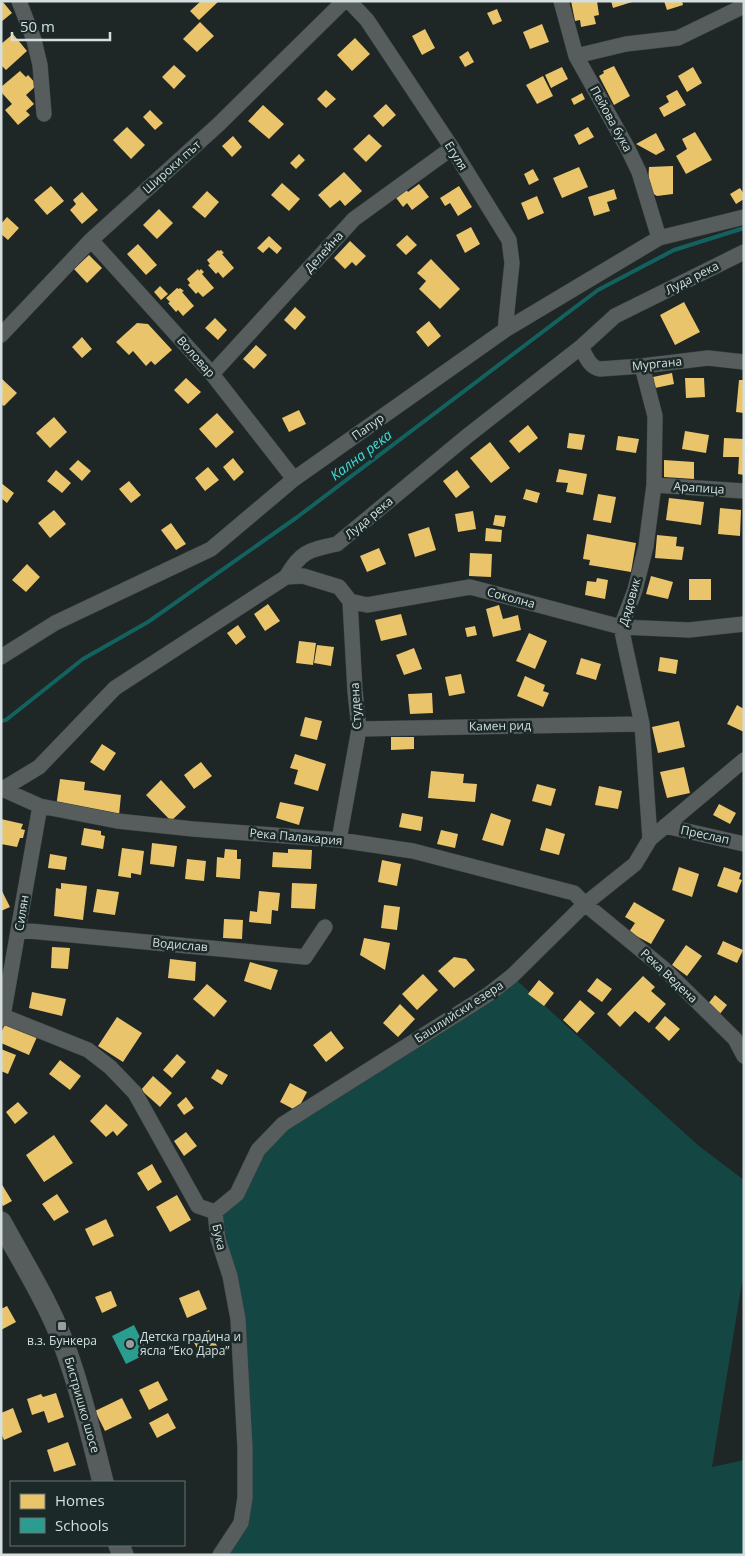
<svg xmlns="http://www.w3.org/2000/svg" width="745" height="1556" viewBox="0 0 745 1556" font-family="'Open Sans',sans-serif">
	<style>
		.green { fill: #144644 }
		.homes { fill: #e9c46a }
		.schools { fill: #2a9d8f }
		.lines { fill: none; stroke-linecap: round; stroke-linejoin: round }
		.stream { stroke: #13625f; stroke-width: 4 }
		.street-casing { stroke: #394140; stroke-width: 16 }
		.secondary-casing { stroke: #394140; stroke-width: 22 }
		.street { stroke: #575d5d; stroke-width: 15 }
		.secondary { stroke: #575d5d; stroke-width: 21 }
		.poi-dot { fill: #969e9e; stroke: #1b2a29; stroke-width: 2 }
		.labels { text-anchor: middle; stroke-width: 5; stroke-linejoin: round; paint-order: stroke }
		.street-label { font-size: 12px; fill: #d6dfdf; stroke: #1b2a29 }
		.poi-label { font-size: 12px; fill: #d6dfdf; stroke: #1b2a29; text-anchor: start }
		.water-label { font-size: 14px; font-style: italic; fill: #42dcd5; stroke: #1b2a29 }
	</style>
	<rect width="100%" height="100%" fill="#1e2626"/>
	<!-- green -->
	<path class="green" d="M512,976L699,1146L744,1180V1270L712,1467L744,1460V1555H219L241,1523V1383L215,1212L237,1194L258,1150Z"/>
	<!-- homes -->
	<path class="homes" d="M201,1H219L199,20L190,11Z
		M571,1H597L599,15L594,16L596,24L581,27L580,20L575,21Z
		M611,1H632V2L613,8Z
		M664,1H682L683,5L667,10Z
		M3,2L12,13L1,22V4Z
		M497,9L502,21L493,25L487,13Z
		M200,22L214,36L197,52L183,39Z
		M542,24L549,42L530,49L523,32Z
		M425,29L435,48L422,55L412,36Z
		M13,34L27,51L6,70L1,65V44Z
		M355,38L370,54L352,71L337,55Z
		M468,51L474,62L465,67L459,57Z
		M174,65L186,76L174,89L162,77Z
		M614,66L630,96L614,105L599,76L604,73L603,71Z
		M562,67L568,79L551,88L545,75Z
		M693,67L702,83L687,92L678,76Z
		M20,71L26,77L28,75L37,85L26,95L34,104L26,111L30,115L18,125L5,110L12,104L1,92V87Z
		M543,76L553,96L537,104L526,85Z
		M326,90L336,99L326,108L317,99Z
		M677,90L686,105L664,117L659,108L669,102L666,96Z
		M582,93L585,99L574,105L571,99Z
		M386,104L396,115L383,127L373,116Z
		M263,105L284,124L269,139L248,121Z
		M150,110L163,123L155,130L143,117Z
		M127,127L145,145L131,159L113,140Z
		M588,127L594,137L579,145L574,135Z
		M695,132L712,160L686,174L676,156L687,149L682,139Z
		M656,133L665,150L656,155L636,144Z
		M369,134L382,146L366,162L353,149Z
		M233,136L242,147L232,157L222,146Z
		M299,154L305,160L296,169L290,163Z
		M673,166V194L657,196L652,193L648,185L649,167Z
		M579,167L588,187L562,198L553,178Z
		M533,169L539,180L529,185L524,174Z
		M344,172L362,191L345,206L340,200L330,208L318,195Z
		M282,183L300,199L289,211L271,195Z
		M419,184L429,197L412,210L407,203L403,207L394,195L405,187L408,192Z
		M51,186L64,201L47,215L34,200Z
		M459,186L472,207L458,216L450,203L445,206L440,198Z
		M740,188L744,194V199L736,204L730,194Z
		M614,189L617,199L607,202L610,211L594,216L588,197Z
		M207,191L219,202L205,218L192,207Z
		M82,192L98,210L82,224L70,210L76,204L73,200Z
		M537,196L544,213L528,220L521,203Z
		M159,209L173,223L157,239L143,225Z
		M7,217L19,228L8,240L1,234V224Z
		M471,227L480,244L465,253L456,235Z
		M407,235L417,245L406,255L396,245Z
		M269,236L282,248L277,254L269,247L263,253L257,248Z
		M350,241L366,256L356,266L352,262L345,269L334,258Z
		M138,244L157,265L146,275L127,254Z
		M218,250L219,251L221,250L224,253L222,254L234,268L223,278L218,272L216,274L208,265L210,264L207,260Z
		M89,255L102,268L87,283L74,269Z
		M431,259L460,289L440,309L419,289L426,281L417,273Z
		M198,269L199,271L201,269L204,272L202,274L214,288L203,297L198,292L196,294L188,285L190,283L187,279Z
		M160,286L168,294L161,300L154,292Z
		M177,288L179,289L180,288L184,291L182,292L194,306L183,316L178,310L176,312L168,303L170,302L166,298Z
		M684,302L700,332L675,345L660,315Z
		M295,307L306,317L295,330L284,320Z
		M215,318L227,330L218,340L205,328Z
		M429,321L441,336L428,347L416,332Z
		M137,323L148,324L172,350L155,365L151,361L146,366L133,351L129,355L116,342Z
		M82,337L92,349L82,358L72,347Z
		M256,345L267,355L254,369L243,359Z
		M672,373L674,384L655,388L653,377Z
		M1,378L17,393L4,406L1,404Z
		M186,378L201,392L188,404L174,390Z
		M685,378H704L705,397L686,398Z
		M739,380H744V413L736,412Z
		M299,410L306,424L289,432L282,418Z
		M217,413L234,432L216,448L199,429Z
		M54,417L67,432L50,448L36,433Z
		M528,425L538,438L519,453L509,441Z
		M685,431L709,435L706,453L682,449Z
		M569,433L585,435L582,450L567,448Z
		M618,436L639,439L636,453L616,450Z
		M724,438L744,439V475L738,474L739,457H723Z
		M490,442L510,468L491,483L470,458Z
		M233,458L244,472L234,481L223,467Z
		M78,460L91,471L82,481L69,469Z
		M664,460L694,462V479L664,477Z
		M208,467L219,480L205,491L195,478Z
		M559,469L587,474L583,495L566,492L568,483L556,482Z
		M56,470L71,483L62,493L47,481Z
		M457,470L470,487L456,498L443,481Z
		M129,481L141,495L131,503L119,489Z
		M1,483L14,493L7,503L1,498Z
		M526,489L540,493L537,503L523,499Z
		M598,494L616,497L611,523L593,520Z
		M669,498L704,502L701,525L666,520Z
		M720,508L741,510L740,536L718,534Z
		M54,510L66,524L50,538L38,523Z
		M473,511L476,529L458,532L455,514Z
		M495,515L506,516L504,527L493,525Z
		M171,523L186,544L176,550L161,530Z
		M429,527L436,550L415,557L408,534Z
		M486,528L502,530L501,542L485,541Z
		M587,534L636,543L631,572L589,565L590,560L583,559Z
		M657,535L677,537L676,546L684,547L682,560L655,558Z
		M379,548L386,564L367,572L360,556Z
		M470,553L492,554L491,577L469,576Z
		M27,564L40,577L26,592L12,580Z
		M651,576L673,582L668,599L646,594Z
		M597,578L608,580L605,599L585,595L587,581L596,582Z
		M689,579H711V600H689Z
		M268,604L280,621L265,631L254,614Z
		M499,605L503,619L518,615L521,630L493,637L486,609Z
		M401,614L407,635L381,641L375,620Z
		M238,625L246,637L236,645L227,633Z
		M475,626L477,635L467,637L465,628Z
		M529,633L547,641L535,669L516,661Z
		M299,641L316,643L313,665L296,663Z
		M317,645L334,647L331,666L314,663Z
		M414,648L422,669L404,675L396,655Z
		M660,657L678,660L676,674L658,671Z
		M581,658L601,664L596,680L576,674Z
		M461,674L465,693L449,696L445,677Z
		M525,676L545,685L543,691L549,693L543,707L517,696Z
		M432,693L433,713L410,714L408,694Z
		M737,705L744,709V732L727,724Z
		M305,717L322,721L317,740L300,736Z
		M679,721L685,747L658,753L652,727Z
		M391,737H414V749L391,750Z
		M102,744L116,753L104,771L90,762Z
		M295,754L326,764L318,791L294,784L298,770L290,768Z
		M201,762L212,776L194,789L184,775Z
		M684,767L690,793L667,798L660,772Z
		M431,771L464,774L463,783L477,784L475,802L428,798Z
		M60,779L85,782L84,790L121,795L119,815L56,807Z
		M161,780L186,807L171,821L146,795Z
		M537,784L556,789L551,806L532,801Z
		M599,786L622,791L618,809L595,805Z
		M280,802L304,807L299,825L276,818Z
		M719,804L736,813L730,824L713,815Z
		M402,813L423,817L421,831L399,827Z
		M491,813L511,820L503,846L482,840Z
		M1,819L23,824L21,829L25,830L23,838H20L17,847L1,844Z
		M84,828L101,831V835L105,836L103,849L81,845Z
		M546,828L565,834L559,855L540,850Z
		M441,830L458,834L455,848L437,844Z
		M152,843L177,846L174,867L150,864Z
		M122,848L144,851L141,875L131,873V878L118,876Z
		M225,849L237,850V859H241L240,879L216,877L217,857L224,858Z
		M288,849L312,850L311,869L272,867L273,852L288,853Z
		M50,854L67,857L65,870L48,868Z
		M187,859L206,861L204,881L185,879Z
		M382,860L401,864L397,886L378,882Z
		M679,867L699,874L692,897L672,890Z
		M724,867L741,873L739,879L742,880L737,893L717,886Z
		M61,883L87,886L83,920L54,916L56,888L61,889Z
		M292,883L317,884L315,909L291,908Z
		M1,889L10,907L1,911Z
		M97,889L119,892L115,915L93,912Z
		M259,891L280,893L278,911L272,910L271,924L249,922L250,911L257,912Z
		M634,902L665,920L651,944L629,932L635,923L625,917Z
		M384,905L400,907L397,930L381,928Z
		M224,919L243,920L242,939L223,938Z
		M364,938L390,943L385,970L360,955Z
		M723,941L743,950L737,963L717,954Z
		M686,945L702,956L687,976L672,965Z
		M52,947L70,948L68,969L51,968Z
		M454,957L466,959L475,970L454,988L438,971Z
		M170,959L196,962L195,981L168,978Z
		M250,962L278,970L271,990L244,981Z
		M423,974L438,990L417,1010L402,994Z
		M643,976L655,987L651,991L666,1004L649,1023L635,1011L620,1027L607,1014Z
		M597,978L612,989L602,1002L587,991Z
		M539,980L554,993L544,1006L528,994Z
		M207,984L227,1001L214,1017L193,999Z
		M32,992L66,999L62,1016L29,1008Z
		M715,995L727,1005L719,1015L707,1005Z
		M580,1000L595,1013L577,1033L563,1020Z
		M400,1004L415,1019L398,1037L383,1023Z
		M665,1016L680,1029L669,1041L655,1028Z
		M117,1017L142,1033L123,1062L98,1046Z
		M5,1024L37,1037L29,1055L1,1043V1033Z
		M331,1031L344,1048L326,1062L313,1045Z
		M1,1049L16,1055L8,1074L1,1071Z
		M177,1054L186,1062L172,1078L163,1070Z
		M60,1060L81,1076L70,1090L49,1074Z
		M217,1069L228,1075L222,1085L211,1078Z
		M153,1076L172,1093L160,1107L141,1090Z
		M290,1083L307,1092L297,1111L280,1102Z
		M186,1097L194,1108L184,1115L177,1105Z
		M18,1102L28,1113L15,1124L6,1112Z
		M106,1104L128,1125L117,1136L113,1131L106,1137L90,1121Z
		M186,1132L197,1146L184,1156L174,1141Z
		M54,1135L73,1163L44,1182L26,1155Z
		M152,1164L162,1182L148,1191L137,1173Z
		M1,1183L12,1201L3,1206L1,1203Z
		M57,1194L69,1212L54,1221L42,1204Z
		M177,1195L191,1220L170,1232L156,1207Z
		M106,1219L114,1236L93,1246L85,1229Z
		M199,1290L207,1309L187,1318L179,1298Z
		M111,1291L117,1306L102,1313L95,1297Z
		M7,1306L16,1322L1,1330V1309Z
		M209,1330L218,1348L202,1357L192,1339Z
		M158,1381L168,1400L149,1410L139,1390Z
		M56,1393L64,1417L48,1423L44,1411L32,1415L27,1399L41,1394L43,1397Z
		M122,1398L132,1418L105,1431L95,1411Z
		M13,1408L22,1432L4,1440L1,1433V1413Z
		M168,1413L176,1428L157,1438L149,1423Z
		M68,1442L76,1465L54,1472L47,1450Z"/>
	<!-- schools -->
	<path class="schools" d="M134,1325L148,1353L126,1364L112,1336Z"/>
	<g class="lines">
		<!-- stream -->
		<path class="stream" d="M1,721L6,720L83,659L148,622L296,518L598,290L674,250L744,228"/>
		<defs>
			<path id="street" d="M19,1L34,40L40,65L44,114
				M349,1L367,20L452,148L509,240L512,263L505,330
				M561,1L576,56L628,149L639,172L659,238
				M576,56L626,44L678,38L744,6
				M91,240L212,374L294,479
				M1,335L91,240L219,124L344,1
				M581,347C586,356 589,367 600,369L642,366L708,358L744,362
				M642,366L655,416L654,485L646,546L635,590L621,627L642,724L650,839
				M212,374L354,219L452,148
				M654,485L744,491
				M286,577L303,576L339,587L350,601L367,605L470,587L621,627L689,630L744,624
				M1,657L55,623L211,549L294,479L505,330L659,238L744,217
				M359,729L642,724
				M2,789L40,806L117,821L193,829L339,840L413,851L574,893L585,904L663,968L735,1039L744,1056
				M1,790L39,767L115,688L286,577C301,551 309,550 337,544L466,437L581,347L615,316L744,252
				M665,826L744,844
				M339,840L359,729L355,691L350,601
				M19,930L305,957L325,927
				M3,1016L88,1050L110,1067L135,1093L198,1206L215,1212
				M1,1019L3,1016L40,806
				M215,1212L237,1194L258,1150L283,1124L489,994L512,976L585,904L635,864L650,839L744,760
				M215,1212L218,1239L230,1276L238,1319L245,1448V1498L241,1523L220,1555"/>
			<path id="secondary" d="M1,1222C22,1261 47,1300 63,1342C80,1387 91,1435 103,1482
				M119,1545L123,1555"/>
		</defs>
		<!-- street casing -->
		<use href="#street" class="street-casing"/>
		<!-- secondary casing -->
		<use href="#secondary" class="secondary-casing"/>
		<!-- street -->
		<use href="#street" class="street"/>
		<!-- secondary -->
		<use href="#secondary" class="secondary"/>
	</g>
	<!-- markers -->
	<g class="poi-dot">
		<rect x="57" y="1321" width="10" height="10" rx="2.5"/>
		<circle cx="130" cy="1344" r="5"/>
	</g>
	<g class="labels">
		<!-- street labels -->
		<g class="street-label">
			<text transform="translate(611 119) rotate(61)" y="4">Пейова бука</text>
			<text transform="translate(456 156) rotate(58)" y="4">Егуля</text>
			<text transform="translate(172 167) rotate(-42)" y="4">Широки път</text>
			<text transform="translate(324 252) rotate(-48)" y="4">Делейна</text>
			<text transform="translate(692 278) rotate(-27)" y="4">Луда река</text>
			<text transform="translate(196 357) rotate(48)" y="4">Воловар</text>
			<text transform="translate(657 364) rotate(-6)" y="4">Мургана</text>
			<text transform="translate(368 427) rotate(-35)" y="4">Папур</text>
			<text transform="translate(699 488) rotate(4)" y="4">Арапица</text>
			<text transform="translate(369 518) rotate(-40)" y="4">Луда река</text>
			<text transform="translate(511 598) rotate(15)" y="4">Соколна</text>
			<text transform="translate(630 602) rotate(-74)" y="4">Дядовик</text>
			<text transform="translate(356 706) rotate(-93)" y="4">Студена</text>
			<text transform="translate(500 726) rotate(-1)" y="4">Камен рид</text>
			<text transform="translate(705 835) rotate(12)" y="4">Преслап</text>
			<text transform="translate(296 837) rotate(5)" y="4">Река Палакария</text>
			<text transform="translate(22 913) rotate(-81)" y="4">Силян</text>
			<text transform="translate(180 945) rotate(5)" y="4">Водислав</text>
			<text transform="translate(669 976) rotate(43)" y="4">Река Ведена</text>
			<text transform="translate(459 1012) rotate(-33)" y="4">Башлийски езера</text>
			<text transform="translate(219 1237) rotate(78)" y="4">Бука</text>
			<text transform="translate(82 1405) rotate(74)" y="4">Бистришко шосе</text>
		</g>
		<!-- poi labels -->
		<g class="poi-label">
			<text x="140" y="1341">Детска градина и<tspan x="140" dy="14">ясла “Еко Дара”</tspan></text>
			<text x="62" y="1345" text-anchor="middle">в.з. Бункера</text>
		</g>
		<!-- water labels -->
		<g class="water-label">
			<text transform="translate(361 455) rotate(-37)" y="5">Кална река</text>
		</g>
	</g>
	<!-- border -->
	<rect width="745" height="1556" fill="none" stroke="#d6dfdf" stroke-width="5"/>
	<!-- legend -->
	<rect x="10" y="1481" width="175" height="65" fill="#1b2a29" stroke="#667272"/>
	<rect x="20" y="1494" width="25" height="15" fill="#e9c46a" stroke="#667272"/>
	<text x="55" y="1506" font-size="15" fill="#d6dfdf">Homes</text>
	<rect x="20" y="1518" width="25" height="15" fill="#2a9d8f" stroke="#667272"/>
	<text x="55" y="1531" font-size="15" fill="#d6dfdf">Schools</text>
	<!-- scale -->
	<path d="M12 32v8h98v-8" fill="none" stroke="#d6dfdf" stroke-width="2.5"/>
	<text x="20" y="32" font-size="15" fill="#d6dfdf" stroke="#1b2a29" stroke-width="4" paint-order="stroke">50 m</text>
</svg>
